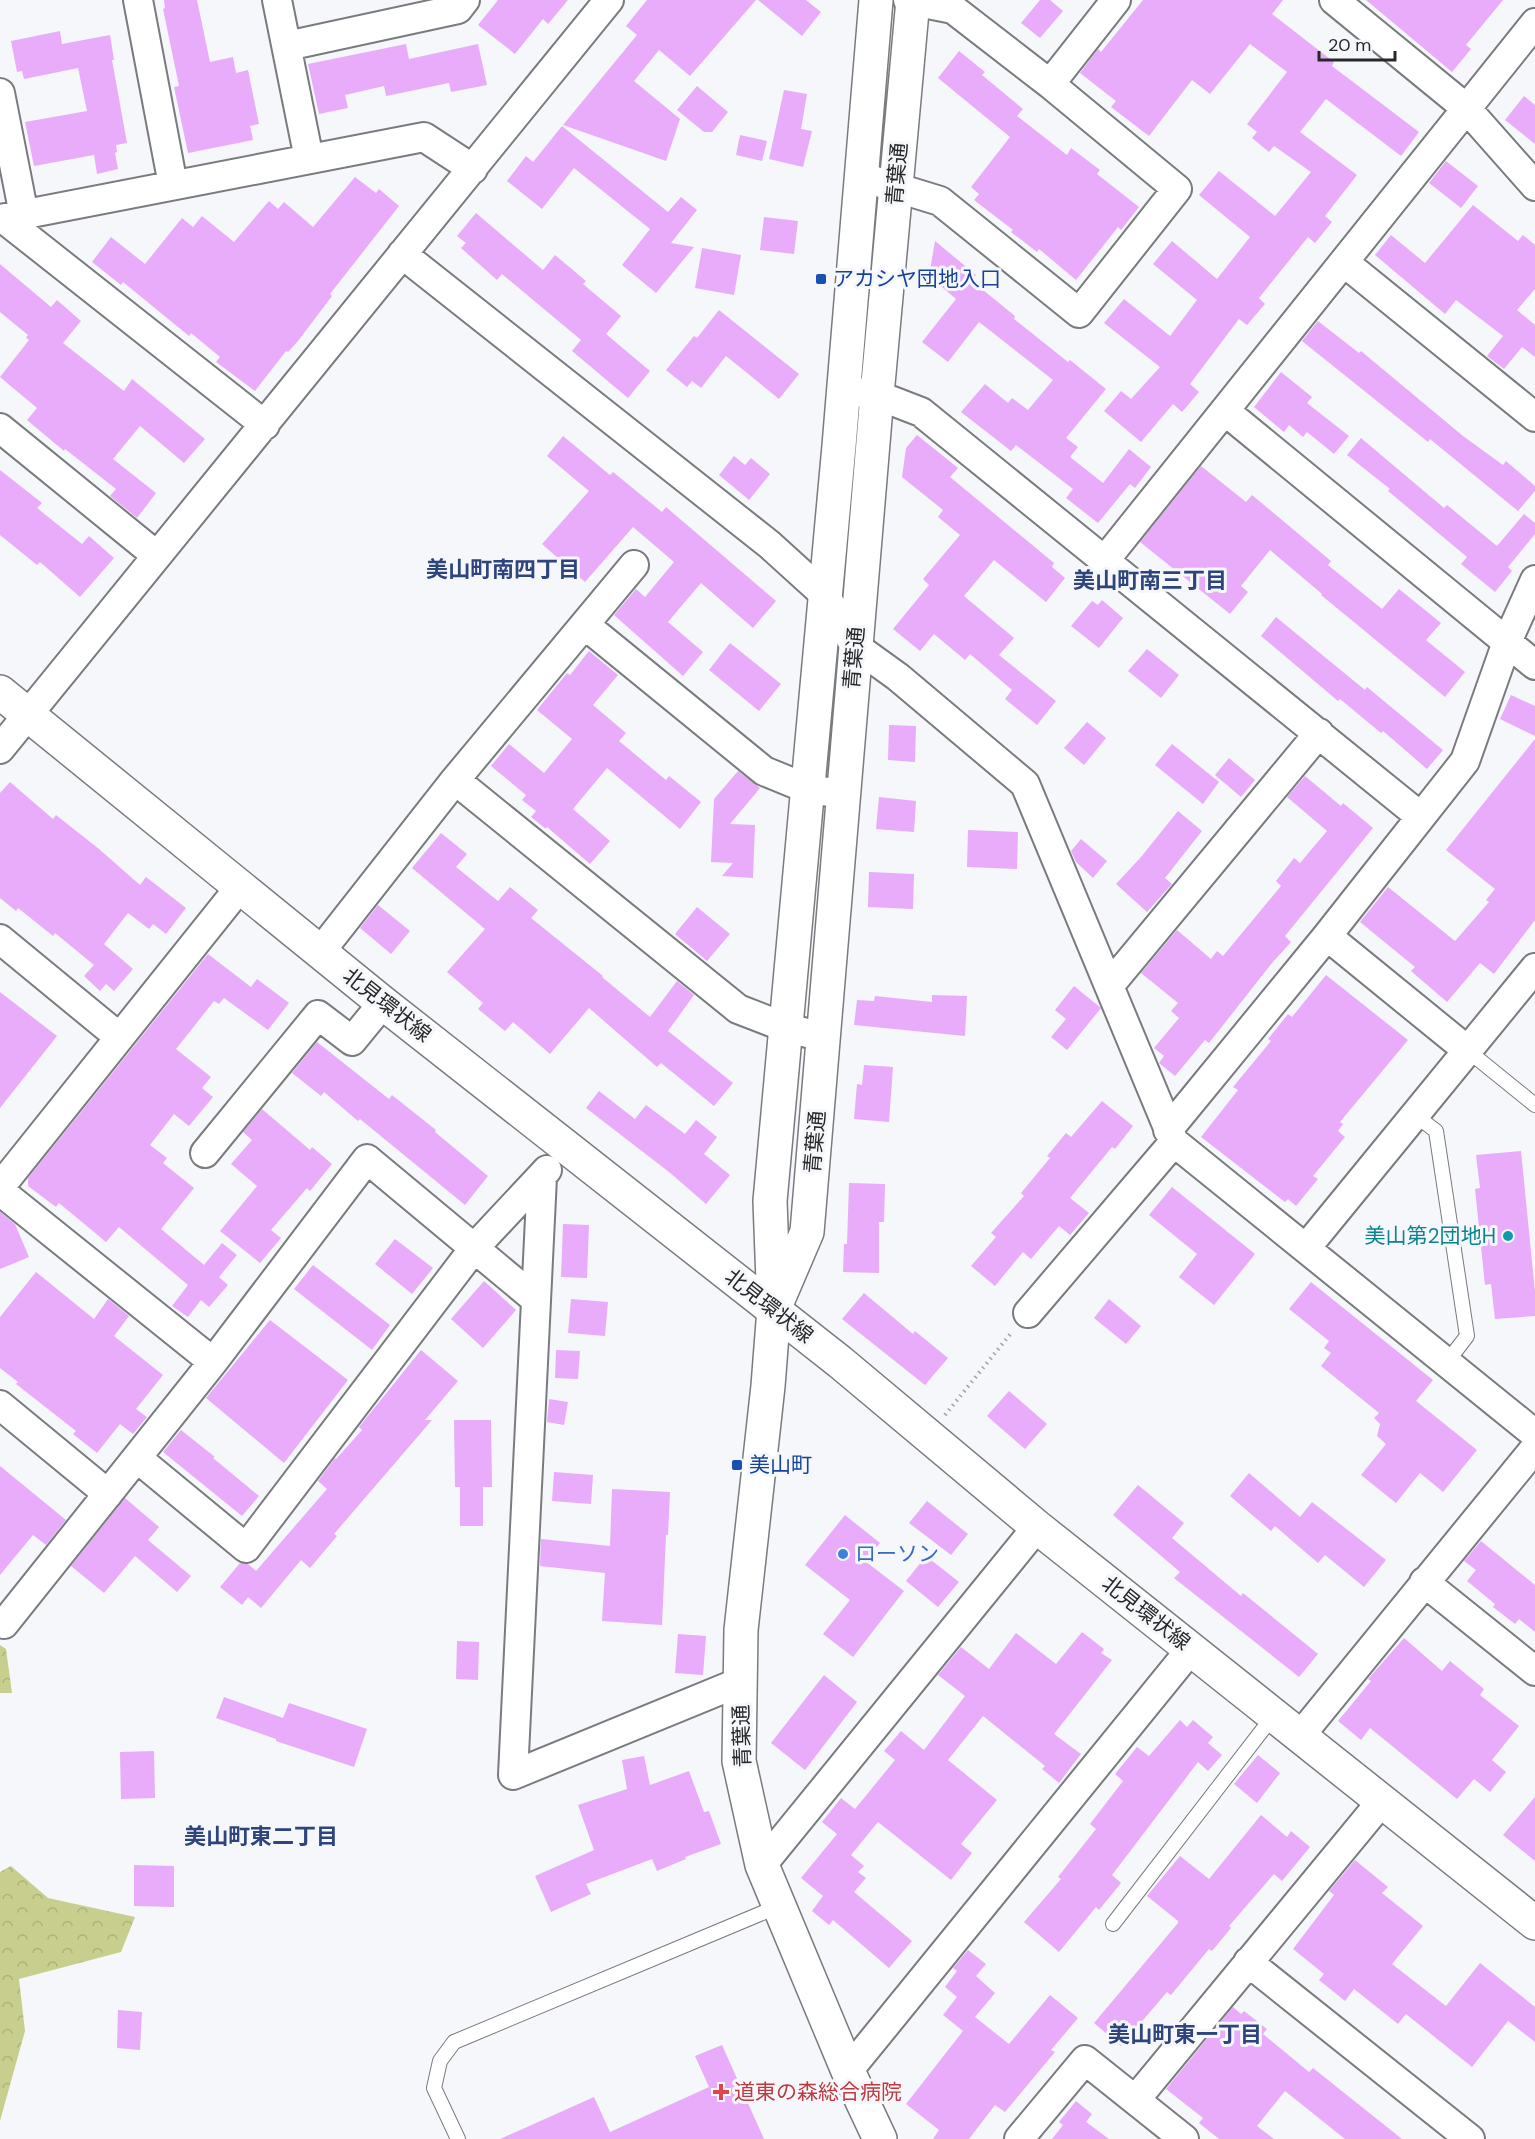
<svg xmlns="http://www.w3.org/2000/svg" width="1535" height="2139" viewBox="0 0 1535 2139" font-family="'DM Sans','Noto Sans JP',sans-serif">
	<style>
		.forest { fill: url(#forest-crowns) }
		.building { fill: #e8acfb }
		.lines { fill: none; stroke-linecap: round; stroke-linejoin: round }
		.service-casing { stroke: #797b7e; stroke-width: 16 }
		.minor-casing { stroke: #797b7e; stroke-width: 32 }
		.tertiary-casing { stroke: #797b7e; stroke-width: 36 }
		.secondary-casing { stroke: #797b7e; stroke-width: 36 }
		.path { stroke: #a1a3a5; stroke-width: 4; stroke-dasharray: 1.5 4.5; stroke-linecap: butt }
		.service { stroke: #fff; stroke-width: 14 }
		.minor { stroke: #fff; stroke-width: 28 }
		.tertiary { stroke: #fff; stroke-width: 33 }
		.secondary { stroke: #fff; stroke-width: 33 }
		.transit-dot { fill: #1a4fb4; stroke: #f5f7fa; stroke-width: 2 }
		.culture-dot { fill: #0f9aa8; stroke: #f5f7fa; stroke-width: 2 }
		.shop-dot { fill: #3f7fe0; stroke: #f5f7fa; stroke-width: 2 }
		.health-dot { fill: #e0444e; stroke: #f5f7fa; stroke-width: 2 }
		.labels { text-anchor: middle; stroke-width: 6; stroke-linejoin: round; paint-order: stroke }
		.street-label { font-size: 21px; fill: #272829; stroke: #f5f7fa }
		.transit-label { font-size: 21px; fill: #164399; stroke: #f5f7fa; text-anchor: start }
		.culture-label { font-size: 21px; fill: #0d838f; stroke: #f5f7fa; text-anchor: end }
		.shop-label { font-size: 21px; fill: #366cbe; stroke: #f5f7fa; text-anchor: start }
		.health-label { font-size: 21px; fill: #be3a42; stroke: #f5f7fa; text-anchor: start }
		.neighbourhood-label { font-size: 22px; font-weight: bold; fill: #2e447d; stroke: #f5f7fa }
	</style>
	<defs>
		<pattern id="forest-crowns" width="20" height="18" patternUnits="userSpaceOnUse" patternTransform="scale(1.5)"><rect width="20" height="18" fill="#c8cf8e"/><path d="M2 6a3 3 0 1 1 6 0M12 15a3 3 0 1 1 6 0" fill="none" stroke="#acb27a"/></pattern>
	</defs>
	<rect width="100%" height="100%" fill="#f5f7fa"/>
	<!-- forest -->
	<path class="forest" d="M0,1645L6,1649L12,1693H0Z
		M11,1866L48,1898L135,1917L121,1952L19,1979L25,2031L0,2121V1872Z"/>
	<!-- building -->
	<path class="building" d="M164,0H197L210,62L233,57L236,73L248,70L259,124L250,126L253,140L188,153L174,87L179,86L163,9L165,8Z
		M498,0H568L548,24L543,19L515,54L478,25Z
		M647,0H756L690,76L659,50L634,81L680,119L666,161L563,125L637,35L626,26Z
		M758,0H806L821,12L802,36Z
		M1040,0H1050L1063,11L1040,38L1021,23Z
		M1143,0H1283L1272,14L1334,62L1332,66L1419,132L1401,156L1326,99L1300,132L1357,175L1325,216L1332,222L1315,243L1308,237L1259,298L1265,304L1247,325L1239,319L1190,384L1199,392L1182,412L1173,404L1141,442L1104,411L1121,391L1131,399L1160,367L1104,323L1124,299L1170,336L1197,300L1153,264L1172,241L1217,279L1250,237L1199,195L1219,171L1275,216L1311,172L1274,146L1269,152L1252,138L1257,132L1247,124L1287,72L1250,44L1210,94L1192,80L1149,136L1111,107L1116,101L1080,73L1098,49L1101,52Z
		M1366,0H1503L1466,45L1471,49L1452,72Z
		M60,31L62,44L110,35L114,60H112L127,143L116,145L117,152L115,153L118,169L97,174L94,155L34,166L25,122L87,111L78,68L24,79L22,71L17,72L11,41Z
		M406,44L409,59L478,44L487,85L451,92L449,83L386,96L384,86L345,95L348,108L319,114L308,64Z
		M959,51L985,72L982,75L1023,109L1017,116L1067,155L1071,148L1100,170L1097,174L1139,207L1121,230L1118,227L1076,280L1039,249L1037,252L1011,232L1013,230L974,200L979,194L971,187L1010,137L938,78Z
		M697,86L728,112L712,132H704L677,110Z
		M784,90L807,94L801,129L812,131L803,167L769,159Z
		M1524,96L1535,105V144L1505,120Z
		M562,126L668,212L681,197L697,210L671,243L694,247L656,293L622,265L650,229L574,168L542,209L507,181L526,156L533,162Z
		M740,135L767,141L762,161L736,155Z
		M1446,161L1478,186L1461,208L1429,183Z
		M355,177L376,193L379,189L399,206L330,294L332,296L298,341L288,352L286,351L255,391L216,362L220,357L191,333L189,336L123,282L121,285L92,262L111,237L145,264L182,218L193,227L202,216L234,242L269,201L278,209L284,202L313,227Z
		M1473,205L1518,241L1523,235L1535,245V289L1517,310L1535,325V357L1522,347L1504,369L1487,356L1503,336L1456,300L1445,314L1375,255L1391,235L1425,263Z
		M476,213L543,270L555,255L586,281L583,284L621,316L606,334L650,371L628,398L572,351L581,340L502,274L497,280L461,248L466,243L457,236Z
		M764,217L798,221L794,254L760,250Z
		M935,241L976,275L972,281L1015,316L1014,319L1068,362L1070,360L1106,389L1066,438L1078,447L1070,457L1103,483L1129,449L1151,467L1135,488L1130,484L1098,523L1066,498L1073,489L1016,445L1011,451L961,412L985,384L1008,403L1012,398L1028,410L1053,380L979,322L948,362L922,342L956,299L929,276Z
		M702,248L741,255L734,295L695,288Z
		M0,264L51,307L57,300L81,321L63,343L124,391L132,379L205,439L184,463L140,426L113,459L156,493L137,518L110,496L116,489L65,449L64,451L27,420L37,408L0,377L29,340L26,338L28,335L0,312Z
		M719,310L799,374L779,399L726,356L701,388L692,381L687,387L666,370L694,336L697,338Z
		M1318,321L1359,353L1361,351L1463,436L1503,465L1506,461L1535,486V491L1518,511L1430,439L1428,442L1302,341Z
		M1281,372L1312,397L1307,403L1349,436L1334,454L1307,432L1303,437L1289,425L1284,432L1254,407Z
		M917,435L958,468L950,477L1054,563L1052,567L1065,578L1046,602L994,560L964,596L1014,638L999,655L1056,701L1037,725L1005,699L1012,690L970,654L965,660L934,634L920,651L893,629L929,585L923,579L960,535L938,517L943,510L902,477L906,448Z
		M563,436L610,475L613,472L662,512L666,507L776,601L753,628L701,583L668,622L703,652L683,676L614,615L636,589L645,597L674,562L633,527L585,582L542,544L589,491L547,456Z
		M1361,438L1444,508L1447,505L1497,546L1524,514L1535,523V534L1508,567L1512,571L1495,592L1461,564L1467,557L1388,491L1390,489L1347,455Z
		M734,456L745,465L751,458L770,474L749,500L719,475Z
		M1201,466L1246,502L1252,495L1331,561L1328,565L1382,609L1399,589L1441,623L1426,640L1465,672L1445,697L1321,595L1322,594L1270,550L1241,586L1248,592L1230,614L1140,542Z
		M0,470L42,503L37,508L82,544L89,536L114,558L80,597L40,562L37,565L0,535Z
		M1102,600L1123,618L1099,648L1071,626L1092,601L1098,605Z
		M1276,617L1365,690L1367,687L1443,750L1427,769L1383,731L1381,733L1340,699L1338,701L1261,636Z
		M730,643L781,684L759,711L709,670Z
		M1147,649L1179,675L1161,698L1128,671Z
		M589,651L618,675L593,705L626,733L619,741L666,780L669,776L701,802L680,829L607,768L573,809L610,841L590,864L547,827L546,829L531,817L536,811L522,800L526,795L491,766L509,744L544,773L572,739L537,710L567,673L570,675Z
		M1511,695L1535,706V736L1500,719Z
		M1087,722L1106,738L1084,765L1064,748Z
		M889,725L916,726L915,762L888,760Z
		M1535,739V920L1494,974L1480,963L1447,1002L1411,971L1415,967L1360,922L1388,887L1455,941L1489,902L1486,900L1495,889L1446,850Z
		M1172,744L1219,782L1203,804L1155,765Z
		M1229,758L1255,780L1241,797L1215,775Z
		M738,771L760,788L730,824L755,825L753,878L722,876L733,863L711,862L714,799Z
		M1305,776L1341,806L1343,803L1373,828L1285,936L1291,942L1272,963L1209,1043L1205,1040L1175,1076L1159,1063L1164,1056L1154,1048L1179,1018L1171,1011L1178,1003L1141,973L1177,930L1211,959L1217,951L1223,956L1281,886L1276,881L1294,858L1300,863L1327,831L1287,797Z
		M10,782L53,819L56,815L99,849L140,885L146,877L186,908L166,934L153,924L149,929L128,913L104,944L133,969L114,991L106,984L100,991L84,976L94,965L55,933L53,936L18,908L16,911L0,898V793Z
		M879,797L916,801L914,832L876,829Z
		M1178,811L1202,831L1165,878L1172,884L1147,912L1116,884L1141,857Z
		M968,830L1018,832L1017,869L967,867Z
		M441,833L467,854L456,867L498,901L510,887L538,910L531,918L603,976L602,977L650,1017L677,981L694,995L668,1031L733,1083L714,1106L661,1063L657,1067L589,1008L550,1054L513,1022L505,1031L478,1009L483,1003L447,972L485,929L412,868Z
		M1081,839L1107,861L1093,878L1076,862L1071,851Z
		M869,872L914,874L913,909L868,907Z
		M378,905L410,931L391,954L360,928Z
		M697,907L730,934L707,961L675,934Z
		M208,954L251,987L257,979L289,1003L268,1030L224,998L219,1004L214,1001L176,1049L211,1077L202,1088L213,1097L189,1126L174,1114L150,1145L167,1158L163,1163L194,1188L161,1229L204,1265L222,1243L237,1255L219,1277L228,1285L209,1307L201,1300L188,1317L172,1306L188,1285L119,1227L106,1242L59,1203L56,1207L28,1186V1178Z
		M1326,975L1408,1040L1340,1122L1343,1124L1338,1131L1345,1137L1313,1176L1318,1179L1296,1206L1288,1199L1285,1202L1201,1137L1238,1090L1233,1087L1271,1041L1268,1039L1288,1014L1292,1017Z
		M1074,986L1101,1008L1067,1050L1051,1037L1066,1019L1055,1010Z
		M0,992L57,1036L0,1108Z
		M932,995L967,996L965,1036L854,1025L857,1000L874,1001L875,996L932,1002Z
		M317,1042L389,1099L392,1095L436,1130L435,1132L488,1176L465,1205L360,1119L358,1121L324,1092L321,1096L292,1073Z
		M864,1065L893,1067L889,1122L854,1119L857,1084L862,1085Z
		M599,1091L635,1119L646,1105L685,1134L696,1120L717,1137L704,1154L730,1175L706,1204L669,1172L586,1108Z
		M1102,1101L1133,1126L1115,1149L1112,1147L1070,1198L1089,1213L1070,1235L1059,1226L1031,1259L1023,1252L995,1286L971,1266L996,1237L991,1233L1024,1196L1021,1193L1050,1158L1047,1156L1066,1133L1071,1137Z
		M262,1109L310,1150L312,1147L332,1164L310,1191L307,1188L271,1230L281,1238L260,1263L220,1231L257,1186L231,1164L252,1140L243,1132Z
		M1521,1151L1535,1292V1316L1495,1319L1491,1284L1485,1285L1475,1189L1480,1188L1476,1155Z
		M849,1183L885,1184L884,1222H879V1273L843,1272L844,1244H847Z
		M1172,1187L1255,1254L1214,1305L1179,1277L1197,1254L1149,1215Z
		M0,1212L15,1224L29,1257L0,1269Z
		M563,1224L589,1225L587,1278L561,1277Z
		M395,1239L433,1268L412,1294L375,1264Z
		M313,1265L390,1325L372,1350L294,1289Z
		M36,1272L94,1319L108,1299L129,1316L114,1336L163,1375L136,1409L147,1417L133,1434L120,1424L97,1453L73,1434L76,1431L16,1384L18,1382L0,1368V1317Z
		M484,1281L516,1310L483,1348L451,1319Z
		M1311,1282L1433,1380L1416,1401L1477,1450L1443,1492L1420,1473L1396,1503L1361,1475L1386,1444L1377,1436L1380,1424L1374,1418L1379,1413L1321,1366L1331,1353L1324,1348L1329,1341L1289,1309Z
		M864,1293L913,1334L915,1331L948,1358L925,1385L842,1319Z
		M571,1299L608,1302L605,1336L568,1333Z
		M1109,1299L1141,1326L1126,1344L1094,1318Z
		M270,1320L348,1380L284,1463L206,1398Z
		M421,1350L458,1381L425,1420H432L334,1534L337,1536L310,1568L301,1560L261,1608L248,1597L242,1605L220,1587L240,1563L248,1564L256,1571L327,1489L318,1481L335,1458L336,1459L362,1430L359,1427Z
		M556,1350L580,1351L578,1379L555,1378Z
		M1009,1391L1047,1424L1025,1449L987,1416Z
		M549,1399L568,1402L564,1425L547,1422Z
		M454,1420H491L492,1487H483V1526H460V1487H455Z
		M181,1430L215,1457L213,1458L259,1496L242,1516L163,1452Z
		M0,1466L66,1520L46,1545L33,1535L0,1575Z
		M554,1472L593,1475L591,1504L552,1501Z
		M1249,1473L1300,1517L1312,1502L1386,1560L1364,1587L1325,1555L1318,1563L1275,1526L1271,1531L1230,1496Z
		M1138,1485L1184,1523L1172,1538L1241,1596L1243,1593L1318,1654L1299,1677L1174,1578L1180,1572L1113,1515Z
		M612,1489L670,1492L668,1535H666L662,1625L602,1621L605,1573L540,1566L541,1539L610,1546Z
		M125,1498L159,1527L148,1540L191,1576L177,1592L135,1556L104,1593L71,1566Z
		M927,1501L968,1534L951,1555L909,1523Z
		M845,1515L880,1543L865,1561L904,1591L853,1657L823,1634L850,1600L805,1565Z
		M1481,1541L1535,1585V1632L1519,1619L1515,1624L1493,1607L1495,1604L1467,1581L1476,1570L1464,1561Z
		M926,1556L959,1582L938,1607L906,1581Z
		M1082,1632L1104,1649L1101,1653L1112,1660L1054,1734L1081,1754L1059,1783L1042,1769L1045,1766L983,1716L948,1760L997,1800L961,1844L972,1853L951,1880L878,1822L851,1855L864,1866L858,1872L866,1878L854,1892L912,1941L889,1968L833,1920L829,1925L812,1911L823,1896L801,1878L837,1834L822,1822L841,1798L855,1809L895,1760L884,1751L901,1731L924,1750L965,1696L938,1675L961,1647L989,1669L1016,1633L1056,1664Z
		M678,1634L706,1636L703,1675L675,1673Z
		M1404,1638L1442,1671L1450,1661L1484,1689L1480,1695L1519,1726L1492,1760L1506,1772L1490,1792L1474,1779L1457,1799L1370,1728L1361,1740L1338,1721L1371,1681L1368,1679Z
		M457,1641L479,1642L478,1680L456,1679Z
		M824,1675L857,1702L805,1770L771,1743Z
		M224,1697L283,1718L289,1703L367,1729L354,1767L276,1741V1739L216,1718Z
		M1180,1720L1187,1727L1193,1720L1213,1737L1208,1743L1222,1755L1208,1771L1198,1762L1112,1875L1121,1883L1099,1910L1096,1907L1059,1952L1024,1922L1061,1879L1058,1877L1096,1829L1090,1824L1123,1781L1115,1774L1137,1747L1149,1756Z
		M154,1751L155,1798L121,1799L120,1752Z
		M1258,1755L1280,1773L1257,1803L1234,1784Z
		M644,1756L650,1785L689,1771L704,1812L709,1811L721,1844L685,1857L686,1859L657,1871L652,1859L586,1884L591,1894L551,1912L535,1876L594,1850L578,1805L627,1789L622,1760Z
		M1535,1797V1861L1503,1835Z
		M1261,1815L1287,1837L1291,1831L1310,1847L1282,1881L1274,1874L1229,1926L1231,1928L1212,1951L1209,1949L1171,1995L1167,1992L1121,2046L1094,2023L1178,1923V1921L1147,1896L1180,1856L1209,1879Z
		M1355,1860L1388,1887L1382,1893L1423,1926L1392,1964L1446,2006L1480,1963L1535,2007V2042L1508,2021L1472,2067L1406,2014L1398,2024L1354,1989L1345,2001L1319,1980L1324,1974L1293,1949L1334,1895L1329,1891Z
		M134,1865L174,1866V1907L134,1906Z
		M968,1950L986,1964L976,1976L995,1993L975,2017L1009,2044L1050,1995L1078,2018L1051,2050L1055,2052L1005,2112L995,2105L969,2139H933L939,2130L906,2104L963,2031L943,2015L957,1997L945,1987L957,1971L953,1968Z
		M1233,2007L1241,2014L1244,2011L1267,2029L1263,2034L1309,2072L1313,2068L1402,2139H1345L1285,2091L1257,2126L1274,2139H1219L1199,2123L1203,2118L1166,2089Z
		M118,2010L142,2012L140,2050L117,2048Z
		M722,2045L764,2139H500L594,2097L610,2132L709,2087L695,2056Z
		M1076,2101L1092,2114L1086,2122L1109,2139H1052L1063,2125L1059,2122Z"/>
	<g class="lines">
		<defs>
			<path id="service" d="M1467,1050L1535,1105
				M1415,1115L1436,1131L1467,1336L1447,1362
				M1113,1924L1274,1715
				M458,2139L434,2088L440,2061L454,2042L779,1906"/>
			<path id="minor" d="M138,0L173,185
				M277,0L309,159
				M1334,0L1466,108L1535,186
				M287,46L458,9L465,0
				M1050,84L1116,0
				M0,93L24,215
				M862,177L940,201L1079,313L1177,189L1050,84L953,9L908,0
				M0,219L424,137L473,169
				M4,219L265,425
				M402,254L770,545L825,595L855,646L898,677L1025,784L1174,1142L1535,1434
				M1345,263L1535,417
				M844,390L877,395L921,412L1421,817
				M1225,411L1535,665
				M0,428L156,555
				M1105,560L1535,23
				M585,625L764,771L808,789L843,794
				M0,749L609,0
				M455,780L738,1009L787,1028L823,1037
				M1327,936L1467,1050
				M0,939L119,1037
				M320,952L455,780L634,565
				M1109,986L1319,733
				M1168,1130L1327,936L1465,761L1507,642L1535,580
				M205,1153L318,1015L352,1041L383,1003
				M542,1177L513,1775L740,1682
				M0,1187L240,887
				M0,1191L213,1362
				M1306,1248L1535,968
				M1028,1313L1174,1142
				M0,1405L108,1494
				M137,1458L246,1548L475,1247L547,1170
				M1424,1582L1535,1671
				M0,1621L4,1624L213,1362L367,1159L534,1298
				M1300,1736L1535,1448
				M762,1865L1037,1527
				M1248,1962L1470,2139
				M848,2071L1191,1649
				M1136,2099L1382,1801
				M1019,2139L1085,2060L1184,2139"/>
			<path id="tertiary" d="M876,0L839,446L770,1201L774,1309L768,1386L741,1630L739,1761L762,1865L848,2071L880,2139
				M777,1302L807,1232L877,395L913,0"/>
			<path id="secondary" d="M0,692L383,1003L840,1362L1037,1527L1535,1923"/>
		</defs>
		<!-- service casing -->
		<use href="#service" class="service-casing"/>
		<!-- minor casing -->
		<use href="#minor" class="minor-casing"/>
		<!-- tertiary casing -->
		<use href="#tertiary" class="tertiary-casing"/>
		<!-- secondary casing -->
		<use href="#secondary" class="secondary-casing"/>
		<!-- path -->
		<path class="path" d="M945,1415L1012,1332"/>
		<!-- service -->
		<use href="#service" class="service"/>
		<!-- minor -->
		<use href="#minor" class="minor"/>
		<!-- tertiary -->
		<use href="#tertiary" class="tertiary"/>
		<!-- secondary -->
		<use href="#secondary" class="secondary"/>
	</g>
	<!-- markers -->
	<g class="transit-dot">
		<rect x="815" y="273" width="12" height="12" rx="3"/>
		<rect x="731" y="1459" width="12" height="12" rx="3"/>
	</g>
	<circle class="culture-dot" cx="1508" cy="1236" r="6"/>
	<circle class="shop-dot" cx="843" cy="1554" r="6"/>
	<path class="health-dot" d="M718 2083h6v6h6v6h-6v6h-6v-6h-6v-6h6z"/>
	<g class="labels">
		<!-- street labels -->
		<g class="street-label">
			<text transform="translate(897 174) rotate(-85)" y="7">青葉通</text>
			<text transform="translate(854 658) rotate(-85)" y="7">青葉通</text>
			<text transform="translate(387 1005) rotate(38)" y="7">北見環状線</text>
			<text transform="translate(815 1142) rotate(-85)" y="7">青葉通</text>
			<text transform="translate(769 1306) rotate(38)" y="7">北見環状線</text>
			<text transform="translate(1146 1613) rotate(38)" y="7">北見環状線</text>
			<text transform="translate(742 1736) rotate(-92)" y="7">青葉通</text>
		</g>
		<!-- transit labels -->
		<g class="transit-label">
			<text x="833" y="286">アカシヤ団地入口</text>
			<text x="749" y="1472">美山町</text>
		</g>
		<!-- culture labels -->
		<g class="culture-label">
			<text x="1496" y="1243">美山第2団地H</text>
		</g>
		<!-- shop labels -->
		<g class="shop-label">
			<text x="855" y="1561">ローソン</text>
		</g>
		<!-- health labels -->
		<g class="health-label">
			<text x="734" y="2099">道東の森総合病院</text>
		</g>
		<!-- neighbourhood labels -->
		<g class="neighbourhood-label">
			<text x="503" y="577">美山町南四丁目</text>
			<text x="1150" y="588">美山町南三丁目</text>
			<text x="261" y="1844">美山町東二丁目</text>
			<text x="1185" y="2042">美山町東一丁目</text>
		</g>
	</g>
	<!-- scale -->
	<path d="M1319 51v9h76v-9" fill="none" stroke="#272829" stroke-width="3"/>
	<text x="1328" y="51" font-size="18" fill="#272829" stroke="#f5f7fa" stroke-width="4.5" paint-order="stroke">20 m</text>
</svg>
